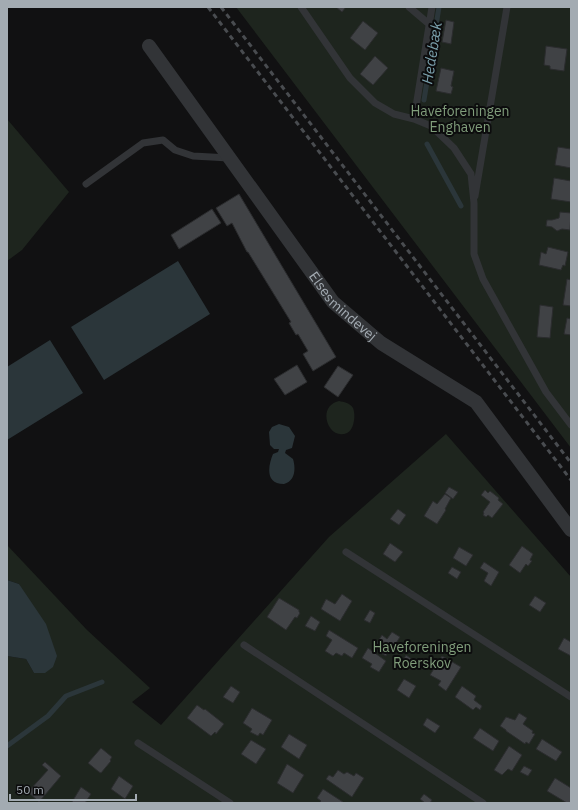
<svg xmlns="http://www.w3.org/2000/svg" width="578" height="810" viewBox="0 0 578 810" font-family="'IBM Plex Sans',sans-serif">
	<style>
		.green { fill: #1e251e }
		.water { fill: #2b363a }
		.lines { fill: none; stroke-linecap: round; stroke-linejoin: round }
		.stream { stroke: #2b363a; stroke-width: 5 }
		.building { fill: #404245; stroke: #2b2c2e }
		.lane { stroke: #323437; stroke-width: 7 }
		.street { stroke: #323437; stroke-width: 14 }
		.rail { stroke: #494c50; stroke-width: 3; stroke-dasharray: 5 4; stroke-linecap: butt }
		.labels { text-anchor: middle; stroke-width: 4; stroke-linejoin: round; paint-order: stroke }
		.park-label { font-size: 14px; fill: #809d7b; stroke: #0c0c0d }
		.street-label { font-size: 14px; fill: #a3abb2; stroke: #0c0c0d }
		.water-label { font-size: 15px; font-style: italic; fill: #7ba0ac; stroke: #0c0c0d }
	</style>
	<rect width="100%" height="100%" fill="#111112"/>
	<!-- green -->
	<path class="green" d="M236,7H571V448Z
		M7,119L69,192L22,250L7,261Z
		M339,401C344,402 350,403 353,408C356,415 354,430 347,433C328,441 316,406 339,401Z
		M446,434L571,577V803H7V656L26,659L34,673L19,584L7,580V545L87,630L150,688L132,702L161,725L329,537Z"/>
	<!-- water -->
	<path class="water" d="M178,261L210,314L104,380L71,327Z
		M50,340L83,393L7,440V367Z
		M279,424L289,427L295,436L292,448L286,450L285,453L293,459C296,469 295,481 284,484C265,484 268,466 273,454L278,452L279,449H274L270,445L269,432L272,427Z
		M7,580L19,584L46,624L57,656L53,667L45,673H34L26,659L7,656Z"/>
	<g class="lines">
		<!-- stream -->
		<path class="stream" d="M424,100L439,7
			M427,144L461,206
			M7,746L48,716L66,696L102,682"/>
	</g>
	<!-- building -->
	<path class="building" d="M336,7H346L342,12Z
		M446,20L454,22L451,44L442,42Z
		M363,21L378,33L365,50L350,38Z
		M546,46L567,49L564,71L550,69V66L544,65Z
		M375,56L388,68L373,85L360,74Z
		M441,68L454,71L451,86L453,87L451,94L436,91Z
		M558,147L571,149V168L555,165Z
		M554,178L571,181V202L551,199Z
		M239,194L336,357L313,371L303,354L308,351L298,334L296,335L289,323L291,322L248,252H247L232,223L227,226L216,208Z
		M212,209L221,223L179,249L171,235Z
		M560,212L571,213L570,230L562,229L557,231L552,227L546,226L547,220H552L559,218Z
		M548,247L568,252L565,266L563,265L561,270L539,265L541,252L546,254Z
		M567,279L571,280V306L563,305Z
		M540,305L553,307L550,338L537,337Z
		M567,318L571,319V335L564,334Z
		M297,365L307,382L285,395L274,379Z
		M338,366L353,375L338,397L324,387Z
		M449,487L458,492L453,499L445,493Z
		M485,490L488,493L490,491L499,498L498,500L503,504L492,518L488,515L486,517L483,515L484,513L483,512L490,502L481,495Z
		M445,494L451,498L445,509L446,510L437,524L424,516L433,501L437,504Z
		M398,509L406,515L399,525L390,519Z
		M390,543L403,552L395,562L383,554Z
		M522,546L533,554L530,560L532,561L528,566L526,564L520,573L509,565Z
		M459,547L473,555L466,566L453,558Z
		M484,562L499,572L491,586L484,581L488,573L480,568Z
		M452,567L461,572L457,579L448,573Z
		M342,594L352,601L340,621L321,609L326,599L335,604Z
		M535,596L546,603L540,612L529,605Z
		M279,598L299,610V612L300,613L297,618L295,617L286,630L267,617Z
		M370,610L375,613L370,623L364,620Z
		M311,616L320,622L315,631L305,626Z
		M329,630L358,648L352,658L344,653L342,656L336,653L333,656L325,651L332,640L326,636Z
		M392,632L400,637L389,654L387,653L386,656L379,652L382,645L377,643L382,635L387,639Z
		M564,638L571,642V656L558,649Z
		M368,648L386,661L379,672L370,667L372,664L362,658Z
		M406,655L413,660L406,670L400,666Z
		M442,656L461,667L446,691L438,685L441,681L430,675Z
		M404,679L416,686L409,698L397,690Z
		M231,686L240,692L233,703L223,697Z
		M462,686L476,696L474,700L482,706L480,710L476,707L473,710L455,697Z
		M197,705L204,710L205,709L224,724L216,734L215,732L211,736L187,718Z
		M252,708L272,720L263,735L260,733L258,736L250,732L252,729L243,723Z
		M519,713L527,718L523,724L533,731L532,733L535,734L529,744L526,742L525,744L506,731V730L500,726L506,717L515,720Z
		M427,718L440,726L435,733L423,725Z
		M480,728L499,741L493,751L473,738Z
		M289,734L307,745L299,759L281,747Z
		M542,739L562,752L556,761L536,749Z
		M251,740L266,749L256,764L241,754Z
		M509,746L522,755L512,771L508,769L502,775L494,770Z
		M101,748L112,757L110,760L111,761L101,773L99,772L88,763Z
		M45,762L61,776L39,802L28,792L48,770L42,765Z
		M287,764L304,775L293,793L277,783Z
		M524,766L532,770L528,776L520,772Z
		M338,770L344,774L347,772L354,776L356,773L364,778L352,797L326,779L329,775L333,777Z
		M119,776L133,786L125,799L111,789Z
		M555,778L571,788V803H567L547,791Z
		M81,787L91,794L85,803H74L72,802Z
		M323,789L343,802V803H319L321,801L317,798Z
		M424,794L432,800L430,803H425L420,799Z"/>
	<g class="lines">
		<!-- lane -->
		<path class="lane" d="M301,7L350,78L375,103L394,114L414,119L431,126L454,148L471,174L474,203V254L483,279L546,392L571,425
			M409,7L429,24
			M414,119L432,7
			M86,184L143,143L163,140L175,150L193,156L229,158
			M475,196L507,7
			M346,552L571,697
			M244,645L483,803
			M138,743L230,803"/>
		<!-- street -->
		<path class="street" id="s1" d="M149,46L333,302L381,343L476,402L571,530"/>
		<!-- rail -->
		<path class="rail" d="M208,7L571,480
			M221,7L571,463"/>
	</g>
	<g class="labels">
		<!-- park labels -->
		<g class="park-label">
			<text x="460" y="116">Haveforeningen<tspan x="460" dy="16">Enghaven</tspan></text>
			<text x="422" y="652">Haveforeningen<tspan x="422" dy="16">Roerskov</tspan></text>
		</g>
		<!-- street labels -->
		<g class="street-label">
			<text dy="5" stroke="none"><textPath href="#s1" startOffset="325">Elsesmindevej</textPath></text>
		</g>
		<!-- water labels -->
		<g class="water-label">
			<text transform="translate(432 53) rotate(-81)" y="5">Hedebæk</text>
		</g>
	</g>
	<!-- border -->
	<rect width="578" height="810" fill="none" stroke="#a3abb2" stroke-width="16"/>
	<!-- scale -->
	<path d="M10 794v6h126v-6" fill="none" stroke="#a3abb2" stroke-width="2"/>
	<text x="16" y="794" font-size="12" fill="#a3abb2" stroke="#0c0c0d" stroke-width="3" paint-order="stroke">50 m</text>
</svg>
